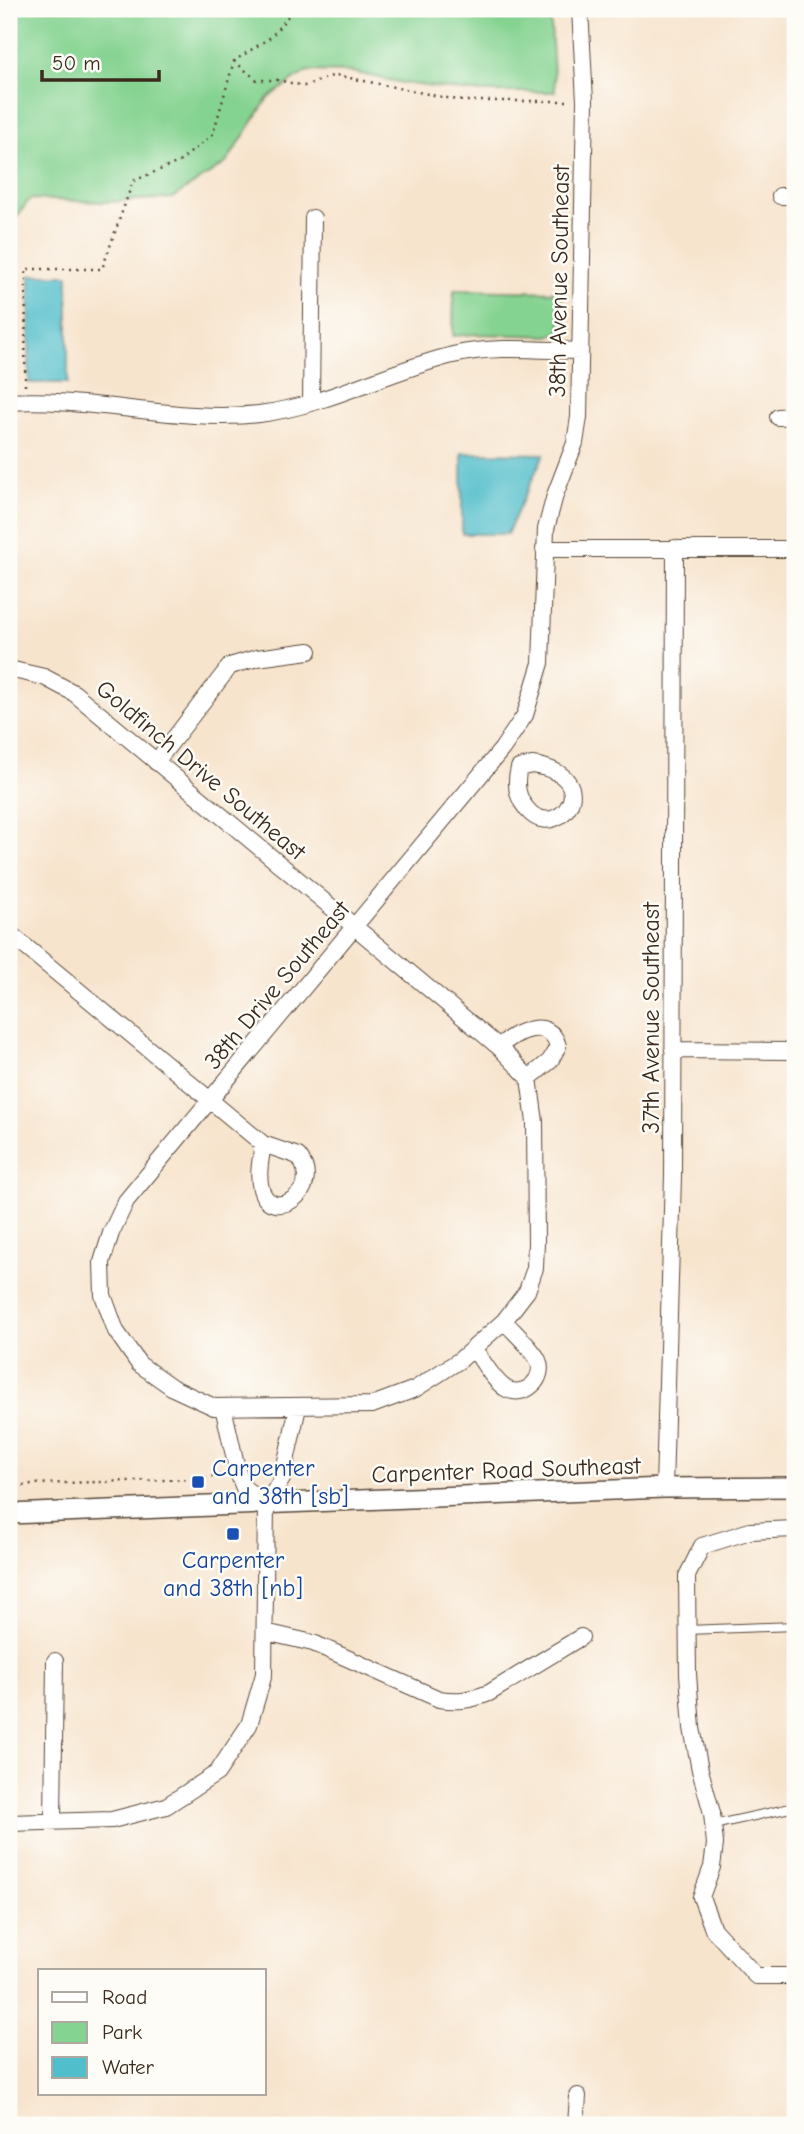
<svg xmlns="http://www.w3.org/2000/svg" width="804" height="2134" viewBox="0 0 804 2134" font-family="'Comic Neue',sans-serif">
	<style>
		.green { fill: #85d391; stroke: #607e58; stroke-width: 2 }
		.water { fill: #51becb; stroke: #467474; stroke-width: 2 }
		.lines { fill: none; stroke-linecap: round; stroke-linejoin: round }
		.service-casing { stroke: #574638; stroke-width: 10 }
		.minor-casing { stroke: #574638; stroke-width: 18 }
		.tertiary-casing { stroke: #574638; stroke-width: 22 }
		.path { stroke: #574638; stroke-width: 2.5; stroke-dasharray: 2 5; stroke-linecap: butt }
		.service { stroke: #fff; stroke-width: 8 }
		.minor { stroke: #fff; stroke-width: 16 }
		.tertiary { stroke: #fff; stroke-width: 19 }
		.transit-dot { fill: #1a4fb4; stroke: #fdfcf7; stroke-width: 2.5 }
		.labels { text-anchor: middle; stroke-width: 5; stroke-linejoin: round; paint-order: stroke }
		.street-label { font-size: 24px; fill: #3b2a1e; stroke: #fdfcf7 }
		.transit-label { font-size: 24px; fill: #164399; stroke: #fdfcf7; text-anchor: start }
	</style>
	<rect width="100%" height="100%" fill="#fdfcf7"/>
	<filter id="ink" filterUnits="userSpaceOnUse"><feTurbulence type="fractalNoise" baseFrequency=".0143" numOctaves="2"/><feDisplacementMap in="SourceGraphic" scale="14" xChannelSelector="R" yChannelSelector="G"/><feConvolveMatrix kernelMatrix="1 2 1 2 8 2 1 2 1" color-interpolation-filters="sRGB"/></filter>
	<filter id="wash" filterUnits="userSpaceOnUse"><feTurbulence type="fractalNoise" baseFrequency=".00686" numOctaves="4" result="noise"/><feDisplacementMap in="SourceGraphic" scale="28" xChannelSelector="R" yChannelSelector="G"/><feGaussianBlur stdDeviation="1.57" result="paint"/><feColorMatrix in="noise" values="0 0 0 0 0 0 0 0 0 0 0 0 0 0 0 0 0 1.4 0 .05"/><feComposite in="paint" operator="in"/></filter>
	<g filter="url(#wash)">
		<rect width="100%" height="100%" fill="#f7e4cd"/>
		<!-- green -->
		<path class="green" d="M9,9H550L555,92H472L403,83L352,72L307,71L268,98L226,163L172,198L104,202L30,199L9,227Z
			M454,290L562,292L561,328L558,333L549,336L477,334L453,336Z"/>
		<!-- water -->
		<path class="water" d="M30,275H68V383H29Z
			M462,453L544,454L507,534H462Z"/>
	</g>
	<g filter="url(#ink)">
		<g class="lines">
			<defs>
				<path id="service" d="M687,1630L795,1626
					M713,1825L795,1807"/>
				<path id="minor" d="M780,196H795
					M9,402C92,397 178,423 259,414C326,406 387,371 453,355C494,345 538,350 580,351
					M311,403L313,218
					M778,417L795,416
					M544,549H795
					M9,669L44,677L74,693L499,1047L529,1078L535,1122L536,1243L535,1268L527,1291L504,1321L460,1360L415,1389L372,1405L214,1407L173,1388L139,1364L116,1331L103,1295L102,1262L111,1233L126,1201L502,749L525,715L541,663L546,529L555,495L575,443L579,417L585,101L580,9
					M156,762L230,666L257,658L309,651
					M532,765C609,776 556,847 526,808C516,796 515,783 519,768Z
					M9,933L263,1144L298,1156C326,1190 271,1225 261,1189C257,1174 261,1158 263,1144
					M499,1047C514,1032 550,1015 558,1046L550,1061L529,1078
					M673,1050L795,1051
					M474,1349C483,1361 492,1379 505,1388C524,1400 548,1378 537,1358C529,1345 515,1333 504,1321
					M223,1407L238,1473L244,1488L266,1504
					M664,1488L673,1176L675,548
					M795,1529L750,1531L702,1546L687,1576L688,1674L692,1728L700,1770L712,1813L715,1844L712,1867L701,1897L713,1929L756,1976H795
					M265,1632L313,1643L439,1699C458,1702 471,1700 489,1693L581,1637
					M53,1820L55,1661
					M9,1823L112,1820L166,1806L217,1773L249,1725L264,1674L266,1504L282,1479L298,1407
					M576,2125L578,2096"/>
				<path id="tertiary" d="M9,1514L664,1488L795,1487"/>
			</defs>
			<!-- service casing -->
			<use href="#service" class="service-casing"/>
			<!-- minor casing -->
			<use href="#minor" class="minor-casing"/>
			<!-- tertiary casing -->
			<use href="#tertiary" class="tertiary-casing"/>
			<!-- path -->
			<path class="path" d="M234,61L257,80H278L304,86L335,75L462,101H571
				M25,386L26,269H102L133,181L179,162L213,134L234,61L271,37L294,9
				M300,1475L308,1474
				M9,1488L32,1484L197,1479L222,1475"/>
			<!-- service -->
			<use href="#service" class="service"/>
			<!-- minor -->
			<use href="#minor" class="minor"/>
			<!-- tertiary -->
			<use href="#tertiary" class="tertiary"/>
		</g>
	</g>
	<!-- markers -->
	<g class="transit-dot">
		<rect x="191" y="1475" width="14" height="14" rx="3.5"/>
		<rect x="226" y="1527" width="14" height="14" rx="3.5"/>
	</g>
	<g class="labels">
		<!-- street labels -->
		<g class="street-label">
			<text transform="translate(559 281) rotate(-89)" y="8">38th Avenue Southeast</text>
			<text transform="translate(201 770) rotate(40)" y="8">Goldfinch Drive Southeast</text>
			<text transform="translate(277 985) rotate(-50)" y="8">38th Drive Southeast</text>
			<text transform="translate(651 1018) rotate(-90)" y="8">37th Avenue Southeast</text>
			<text transform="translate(506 1470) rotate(-2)" y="8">Carpenter Road Southeast</text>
		</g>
		<!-- transit labels -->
		<g class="transit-label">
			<text x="212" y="1476">Carpenter<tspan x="212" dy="28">and 38th [sb]</tspan></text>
			<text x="233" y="1568" text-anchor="middle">Carpenter<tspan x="233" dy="28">and 38th [nb]</tspan></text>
		</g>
	</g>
	<!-- margin -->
	<rect width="804" height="2134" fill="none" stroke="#fdfcf7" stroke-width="35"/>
	<!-- legend -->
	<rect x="38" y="1969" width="228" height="126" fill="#fdfcf7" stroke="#afa8a0" stroke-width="2"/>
	<rect x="52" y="1992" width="35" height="10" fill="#ffffff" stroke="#afa8a0" stroke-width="2"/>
	<text x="102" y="2004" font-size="21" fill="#3b2a1e">Road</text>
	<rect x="52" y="2022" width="35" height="21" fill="#85d391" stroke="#afa8a0" stroke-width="2"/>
	<text x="102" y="2039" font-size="21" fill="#3b2a1e">Park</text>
	<rect x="52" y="2057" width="35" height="21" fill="#51becb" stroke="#afa8a0" stroke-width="2"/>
	<text x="102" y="2074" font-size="21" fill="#3b2a1e">Water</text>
	<!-- scale -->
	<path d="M42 70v10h117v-10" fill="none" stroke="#3b2a1e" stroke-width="3.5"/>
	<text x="52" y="70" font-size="21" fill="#3b2a1e" stroke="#fdfcf7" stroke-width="5" paint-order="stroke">50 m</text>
</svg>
